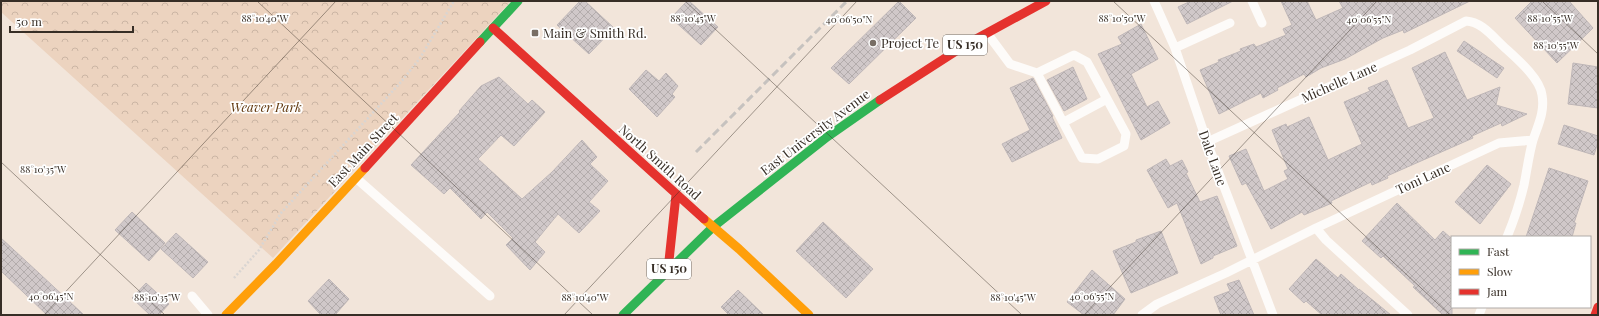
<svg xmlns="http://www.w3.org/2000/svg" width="1599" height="316" viewBox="0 0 1599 316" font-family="'Playfair Display',serif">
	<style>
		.park { fill: url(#park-crowns) }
		.building { fill: url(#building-cross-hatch); stroke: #bfb7b8 }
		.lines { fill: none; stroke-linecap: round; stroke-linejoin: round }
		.path { stroke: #d9d5d2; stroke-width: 2.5; stroke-dasharray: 2 2; stroke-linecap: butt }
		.lane { stroke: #fdfbf9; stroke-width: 9 }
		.fast { stroke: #30b455; stroke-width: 9 }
		.slow { stroke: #ff9f0a; stroke-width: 9 }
		.jam { stroke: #e5322d; stroke-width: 9 }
		.rail { stroke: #c6c2bf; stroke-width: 3; stroke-dasharray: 8 4; stroke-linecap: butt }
		.ticks { fill: none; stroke: #372e26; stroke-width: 1; stroke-opacity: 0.45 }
		.poi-dot { fill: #786e65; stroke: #fff; stroke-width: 1.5 }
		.labels { text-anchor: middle; stroke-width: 3.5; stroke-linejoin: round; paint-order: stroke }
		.shield { fill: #fff; stroke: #736d67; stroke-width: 1 }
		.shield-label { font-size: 12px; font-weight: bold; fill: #372e26 }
		.poi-label { font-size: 13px; fill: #372e26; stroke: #fff; text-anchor: start }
		.street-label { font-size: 13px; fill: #372e26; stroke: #fff }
		.park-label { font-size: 13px; font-style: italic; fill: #60370c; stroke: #fff }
		.ticks-label { font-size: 10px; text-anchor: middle; fill: #372e26; stroke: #fff; stroke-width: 3.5; stroke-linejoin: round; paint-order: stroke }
	</style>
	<defs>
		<pattern id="park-crowns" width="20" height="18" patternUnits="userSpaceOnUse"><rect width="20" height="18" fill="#ecd3bf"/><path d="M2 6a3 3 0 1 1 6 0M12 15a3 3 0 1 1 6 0" fill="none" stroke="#cbb5a4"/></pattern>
		<pattern id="building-cross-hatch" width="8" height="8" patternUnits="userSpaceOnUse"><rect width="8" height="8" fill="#d0c8c9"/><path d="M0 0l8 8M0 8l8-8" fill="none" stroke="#b3acac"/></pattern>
	</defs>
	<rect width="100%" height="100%" fill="#f2e5da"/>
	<!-- park -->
	<path class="park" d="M1,1H511L273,258L1,12Z"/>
	<!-- building -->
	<path class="building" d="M580,1H585L614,28L589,54L557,25Z
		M687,1H689L718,27L701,45L671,18Z
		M899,1L916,18L849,84L831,68Z
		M1191,1H1233L1187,24L1178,7Z
		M1281,1H1307L1316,20L1343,8L1339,1H1470L1404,33L1403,30L1383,38L1345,59L1321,68L1306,77L1304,74L1277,88L1278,90L1263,98L1261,93L1219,114L1200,70L1219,62L1218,60L1241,51L1240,49L1254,44L1256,47L1286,35L1283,29L1292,25Z
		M1532,1H1569L1593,28L1557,63L1515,18Z
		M1141,24L1158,59L1131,74L1147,107L1158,101L1170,123L1141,140L1098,54L1122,44L1118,37Z
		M1464,41L1504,68L1497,78L1457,51Z
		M1445,52L1467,100L1500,87L1496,105L1527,114L1502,126L1501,123L1472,136L1473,138L1387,176L1388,178L1372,185L1371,182L1331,201L1332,203L1304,215L1302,212L1271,229L1246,183L1242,185L1229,156L1246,149L1264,191L1288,179L1284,171L1288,169L1272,130L1286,124L1287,127L1309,117L1328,160L1362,144L1344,102L1370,91L1368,88L1387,80L1408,128L1434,118L1412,68Z
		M1573,63L1598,67V108L1568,104Z
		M1073,67L1087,99L1064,111L1047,80Z
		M646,70L659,81L666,73L678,86L672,94L675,97L657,117L629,89Z
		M499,77L528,104L532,100L545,112L514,146L501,135L478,159L522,199L552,172L582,140L597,157L590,164L608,181L589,202L600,211L579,233L558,214L535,242L545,252L530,270L506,245L513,238L487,212L481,219L450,188L444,194L411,165L460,112L459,111L481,86Z
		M1033,78L1053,116L1052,117L1062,138L1012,162L1002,144L1030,130L1010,88Z
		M1564,125L1598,136V142L1594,155L1558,144Z
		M1166,159L1170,166L1182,160L1188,172L1186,173L1200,202L1217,196L1237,246L1213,256V258L1201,264L1177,203L1168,208L1147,170Z
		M1487,165L1511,184L1480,224L1455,202Z
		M1549,168L1588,181L1574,223H1576L1572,237H1526Z
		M1397,203L1435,240L1443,231L1452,239V315H1443L1413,287L1415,286L1383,256L1381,258L1362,241Z
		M132,212L165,243L149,261L115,230Z
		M823,222L873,269L846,298L796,251Z
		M1161,231L1178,273L1131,293L1113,251L1136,242V240Z
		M176,233L208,262L193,278L161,249Z
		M1,238L40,274L84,315H47L1,271Z
		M1316,259L1338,278L1341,274L1359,290V289L1391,315H1322L1306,301L1304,303L1289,289Z
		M1092,270L1125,299L1113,315H1084L1067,302Z
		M329,279L349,299L335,315H321L308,301Z
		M1239,280L1254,315H1221L1214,297L1230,291L1227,284Z
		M146,283L169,304L159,315H150L132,298Z
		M738,290L764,315H729L721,307Z"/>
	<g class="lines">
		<!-- path -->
		<path class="path" d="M234,278L259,250L281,213L401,82L420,58L454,1"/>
		<!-- lane -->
		<path class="lane" d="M1154,1L1175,48L1207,142L1273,315
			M1252,1L1262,23
			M987,33L1010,64L1037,73L1082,158L1098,159L1124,146L1126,134L1087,62L1074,55L1037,73
			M1175,48L1230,23
			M1064,122L1107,99
			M1207,142L1410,50L1466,21C1482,22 1492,36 1503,46C1516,58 1540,78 1542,95C1545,112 1538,125 1533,140C1529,154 1527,170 1524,185C1520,202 1514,220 1507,237
			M356,178L490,296
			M1316,228L1326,240L1408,315
			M192,296L208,315
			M1142,315L1157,304L1226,273L1316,228L1499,143L1533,140
			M1479,315L1482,307"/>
		<!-- fast -->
		<path class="fast" d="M480,42L518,1
			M623,315L713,227L827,137L880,100"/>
		<!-- slow -->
		<path class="slow" d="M704,219L739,249L809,315
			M226,315L276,264L365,168"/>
		<!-- jam -->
		<path class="jam" d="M493,28L704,219
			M880,100L967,44L1046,1
			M365,168L480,42
			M668,270L676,195
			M1595,315L1598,307"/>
		<!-- rail -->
		<path class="rail" d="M696,152L847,1"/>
	</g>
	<!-- ticks -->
	<path class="ticks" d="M257,1L593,315M685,1L1022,315M1113,1L1450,315M1542,1L1598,54M1,162L165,315M44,315L336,1M564,315L857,1M1084,315L1377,1"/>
	<!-- markers -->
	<g class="poi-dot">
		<rect x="531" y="29" width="8" height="8" rx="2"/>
		<circle cx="873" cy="43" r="4"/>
	</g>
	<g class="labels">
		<!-- shield labels -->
		<g class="shield">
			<rect x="943" y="35" width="44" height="20" rx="3"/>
			<rect x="647" y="259" width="44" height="20" rx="3"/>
		</g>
		<g class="shield-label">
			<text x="965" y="49">US 150</text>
			<text x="669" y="273">US 150</text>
		</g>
		<!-- poi labels -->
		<g class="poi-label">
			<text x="543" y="38">Main &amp; Smith Rd.</text>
			<text x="881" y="48">Project Te</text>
		</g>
		<!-- street labels -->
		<g class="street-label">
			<text transform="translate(1339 82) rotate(-24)" y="5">Michelle Lane</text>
			<text transform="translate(815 132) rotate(-37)" y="5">East University Avenue</text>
			<text transform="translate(363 150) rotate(-47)" y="5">East Main Street</text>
			<text transform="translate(1213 158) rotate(70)" y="5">Dale Lane</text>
			<text transform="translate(660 162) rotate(42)" y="5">North Smith Road</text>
			<text transform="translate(1423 178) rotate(-25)" y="5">Toni Lane</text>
		</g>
		<!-- park labels -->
		<g class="park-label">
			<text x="266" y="112">Weaver Park</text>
		</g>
	</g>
	<g class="ticks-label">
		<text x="265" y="22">88°10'40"W</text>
		<text x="693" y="22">88°10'45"W</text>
		<text x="1122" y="22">88°10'50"W</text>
		<text x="1550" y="22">88°10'55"W</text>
		<text x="1369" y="23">40°06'55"N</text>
		<text x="849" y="23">40°06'50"N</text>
		<text x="1556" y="49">88°10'55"W</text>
		<text x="43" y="173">88°10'35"W</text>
		<text x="51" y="300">40°06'45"N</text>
		<text x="1092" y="300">40°06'55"N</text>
		<text x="157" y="301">88°10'35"W</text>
		<text x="585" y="301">88°10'40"W</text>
		<text x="1013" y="301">88°10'45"W</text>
	</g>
	<!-- border -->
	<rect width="1599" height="316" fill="none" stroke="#372e26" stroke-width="4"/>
	<!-- legend -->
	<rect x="1451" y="236" width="140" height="72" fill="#ffffff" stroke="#afaba8"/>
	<rect x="1459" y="249" width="20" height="6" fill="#30b455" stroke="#afaba8"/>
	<text x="1487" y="256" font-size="12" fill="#372e26">Fast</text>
	<rect x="1459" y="269" width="20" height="6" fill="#ff9f0a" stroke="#afaba8"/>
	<text x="1487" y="276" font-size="12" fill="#372e26">Slow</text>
	<rect x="1459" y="289" width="20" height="6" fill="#e5322d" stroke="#afaba8"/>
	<text x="1487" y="296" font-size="12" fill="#372e26">Jam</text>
	<!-- scale -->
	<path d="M10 26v6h123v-6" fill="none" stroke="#372e26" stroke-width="2"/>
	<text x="16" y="26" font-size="12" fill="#372e26" stroke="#ffffff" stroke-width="3" paint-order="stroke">50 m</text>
</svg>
